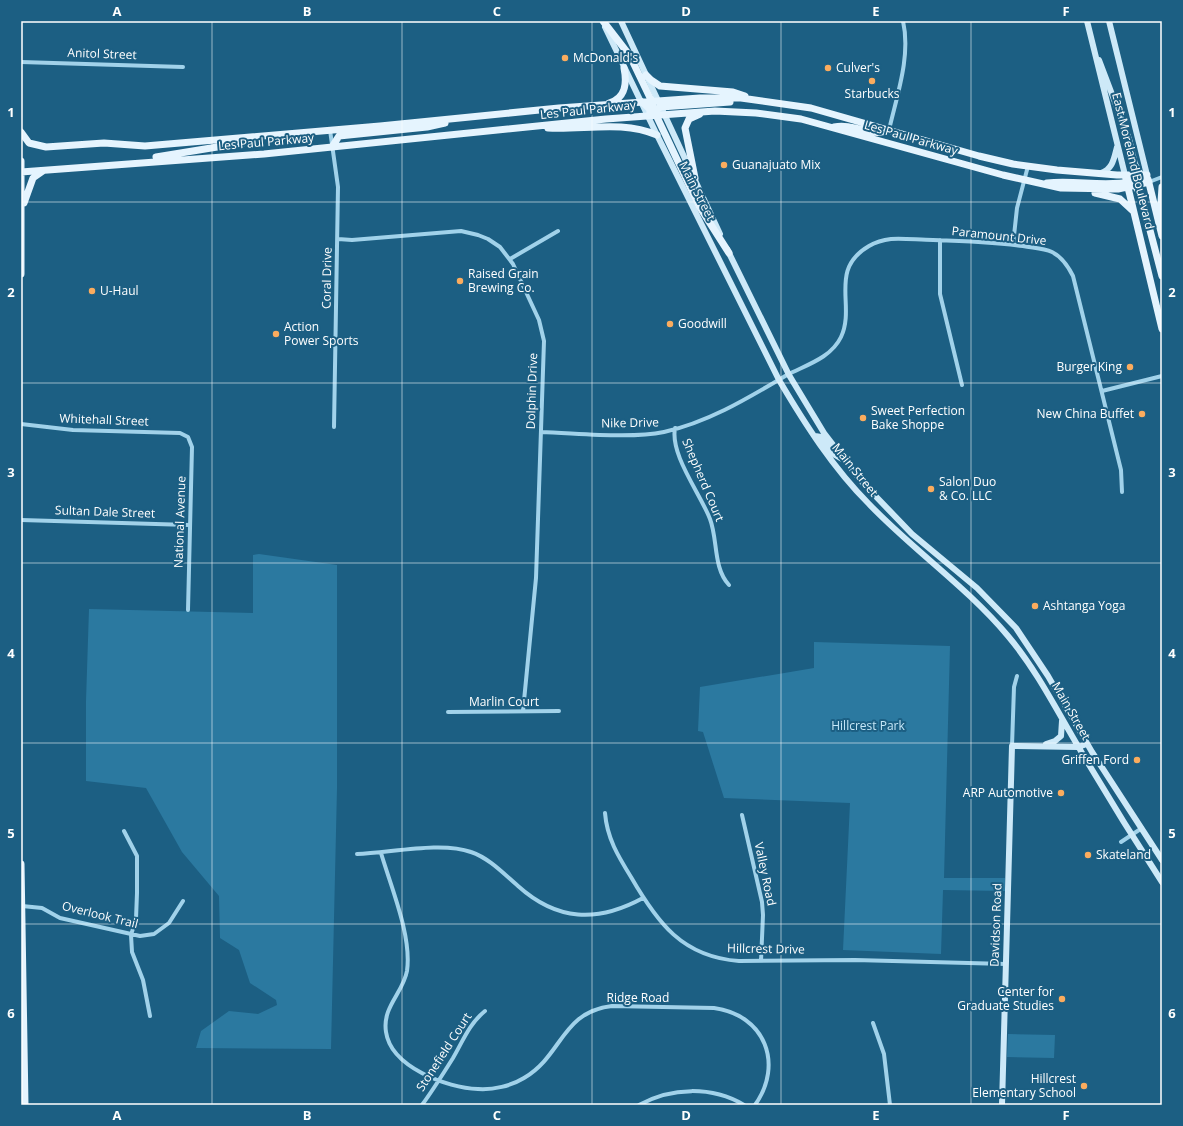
<svg xmlns="http://www.w3.org/2000/svg" width="1183" height="1126" viewBox="0 0 1183 1126" font-family="'Open Sans',sans-serif">
	<style>
		.green { fill: #2b79a0 }
		.lines { fill: none; stroke-linecap: round; stroke-linejoin: round }
		.street { stroke: #a1d2ea; stroke-width: 4 }
		.secondary { stroke: #cde9f8; stroke-width: 6 }
		.primary { stroke: #e5f4fe; stroke-width: 7 }
		.grid { fill: none; stroke: #fff; stroke-width: 1; stroke-opacity: 0.55 }
		.poi-dot { fill: #fbac5e; stroke: #1c5f83; stroke-width: 1.5 }
		.labels { text-anchor: middle; stroke-width: 4; stroke-linejoin: round; paint-order: stroke }
		.street-label { font-size: 12px; fill: #fff; stroke: #1c5f83 }
		.poi-label { font-size: 12px; fill: #fff; stroke: #1c5f83; text-anchor: start }
		.park-label { font-size: 12px; fill: #c6e7f8; stroke: #1c5f83 }
		.neatline { fill: none; stroke: #fff; stroke-width: 1.5 }
		.grid-label { font-size: 13px; text-anchor: middle; font-weight: bold; fill: #fff }
	</style>
	<rect width="100%" height="100%" fill="#1c5f83"/>
	<!-- green -->
	<path class="green" d="M259,554L337,565V788L331,1049L196,1048L201,1031L229,1011L258,1014L277,1005L276,1000L250,983L239,950L220,938L219,896L182,852L146,788L86,781V701L89,609L253,613V555Z
		M814,642L950,646L944,878H1005V891L943,890L941,954L843,950L850,803L724,798L703,732L698,731L700,687L814,668Z
		M1008,1034L1055,1035L1054,1058L1007,1057Z"/>
	<g class="lines">
		<!-- street -->
		<path class="street" d="M21,62L183,67
			M330,130L338,187L334,427
			M889,130C897,95 911,56 903,21
			M1149,182L1162,177
			M338,239L352,240L461,231L478,235L488,239L500,247L513,264L539,320L544,341L536,578L523,711
			M940,240V294L962,385
			M1013,245L1017,208L1028,166
			M510,259L558,231
			M1102,391L1162,376
			M21,424L73,430L180,433L188,437L192,447L188,610
			M675,428C670,455 700,493 710,519C718,540 713,568 729,585
			M541,432C577,433 630,439 664,432C709,422 748,398 787,375C806,365 831,358 841,337C856,305 828,270 869,246C876,242 883,240 891,239C904,238 919,240 933,240C963,241 993,242 1023,246C1033,248 1043,248 1052,252C1062,257 1068,266 1073,276L1121,470L1122,492
			M21,520L189,525
			M448,712L559,711
			M1012,746L1014,687L1017,676
			M605,813C607,838 618,856 631,877C657,922 682,957 739,961L855,960L1006,964
			M742,815L762,902L763,915L761,961
			M124,831L137,856V893L136,919L131,935L132,952L143,980L150,1016
			M1121,842L1142,828
			M381,853C391,887 412,936 407,971C403,993 382,1007 386,1032C391,1067 447,1088 478,1089C493,1090 511,1086 524,1078C563,1055 561,1012 612,1006L714,1008C765,1015 784,1064 755,1105
			M357,854C390,853 441,841 471,852C489,858 504,874 518,886C557,921 597,923 643,898
			M22,906L42,908L60,918L140,936L154,934L169,923L183,901
			M873,1023L884,1054L890,1105
			M422,1105C433,1090 443,1074 453,1058C463,1041 469,1024 485,1011
			M639,1105C671,1087 712,1086 744,1105"/>
		<!-- secondary -->
		<path class="secondary" d="M621,21L720,234
			M1087,21L1125,175
			M1109,21L1147,175
			M605,27L657,135L779,380C805,424 833,468 869,504C913,550 967,587 1008,636C1035,668 1054,705 1075,741C1103,789 1132,836 1162,882
			M1099,60L1129,139L1135,164L1143,178
			M1101,173C1113,169 1114,158 1117,147
			M727,249L789,375L824,433L861,481L912,534L977,588L1016,628L1048,676L1092,752L1162,860
			M815,436L821,437L835,455L842,459
			M1046,744L1055,741L1061,736L1062,721
			M1002,1105L1012,746L1078,747L1087,744"/>
		<!-- primary -->
		<path class="primary" d="M603,21L630,56L653,104
			M646,75L651,80L660,86L733,92L745,96
			M642,102L656,115L699,206L729,253
			M609,103C626,98 627,83 624,68
			M650,112L661,107L730,102
			M834,127C855,123 871,138 889,130
			M548,128C585,130 622,120 657,135
			M21,132L29,143L46,147L104,143L145,146L380,126L559,108L700,98H741L811,108L979,156L1013,164L1057,170L1117,175H1147
			M332,147L339,136L427,127L445,123
			M156,157L254,141
			M21,161V274
			M21,172L264,154L606,119L715,111L756,113L801,119L1003,175L1061,188L1118,189L1149,182
			M1125,175L1162,329
			M695,178L685,128L689,119L700,114
			M1148,179L1162,236
			M1047,183C1075,180 1103,187 1130,182
			M1134,183L1141,196L1162,276
			M1095,193L1120,199L1133,211
			M24,203L33,178L43,171
			M1160,217L1162,187
			M21,864L25,1105"/>
	</g>
	<!-- grid -->
	<path class="grid" d="M212,21V1105M402,21V1105M592,21V1105M781,21V1105M971,21V1105M21,202H1162M21,383H1162M21,563H1162M21,743H1162M21,924H1162"/>
	<!-- markers -->
	<g class="poi-dot">
		<circle cx="565" cy="58" r="4"/>
		<circle cx="828" cy="68" r="4"/>
		<circle cx="872" cy="81" r="4"/>
		<circle cx="724" cy="165" r="4"/>
		<circle cx="460" cy="281" r="4"/>
		<circle cx="92" cy="291" r="4"/>
		<circle cx="670" cy="324" r="4"/>
		<circle cx="276" cy="334" r="4"/>
		<circle cx="1130" cy="367" r="4"/>
		<circle cx="1142" cy="414" r="4"/>
		<circle cx="863" cy="418" r="4"/>
		<circle cx="931" cy="489" r="4"/>
		<circle cx="1035" cy="606" r="4"/>
		<circle cx="1137" cy="760" r="4"/>
		<circle cx="1061" cy="793" r="4"/>
		<circle cx="1088" cy="855" r="4"/>
		<circle cx="1062" cy="999" r="4"/>
		<circle cx="1084" cy="1086" r="4"/>
	</g>
	<g class="labels">
		<!-- street labels -->
		<g class="street-label">
			<text transform="translate(102 54) rotate(2)" y="4">Anitol Street</text>
			<text transform="translate(588 110) rotate(-6)" y="4">Les Paul Parkway</text>
			<text transform="translate(911 138) rotate(16)" y="4">Les Paul Parkway</text>
			<text transform="translate(266 142) rotate(-5)" y="4">Les Paul Parkway</text>
			<text transform="translate(1133 161) rotate(76)" y="4">East Moreland Boulevard</text>
			<text transform="translate(697 191) rotate(63)" y="4">Main Street</text>
			<text transform="translate(999 236) rotate(6)" y="4">Paramount Drive</text>
			<text transform="translate(327 278) rotate(-89)" y="4">Coral Drive</text>
			<text transform="translate(532 391) rotate(-88)" y="4">Dolphin Drive</text>
			<text transform="translate(104 420) rotate(2)" y="4">Whitehall Street</text>
			<text transform="translate(630 423) rotate(-1)" y="4">Nike Drive</text>
			<text transform="translate(855 470) rotate(51)" y="4">Main Street</text>
			<text transform="translate(703 480) rotate(67)" y="4">Shepherd Court</text>
			<text transform="translate(105 512) rotate(2)" y="4">Sultan Dale Street</text>
			<text transform="translate(180 522) rotate(-88)" y="4">National Avenue</text>
			<text x="504" y="706">Marlin Court</text>
			<text transform="translate(1071 711) rotate(60)" y="4">Main Street</text>
			<text transform="translate(765 874) rotate(78)" y="4">Valley Road</text>
			<text transform="translate(100 915) rotate(14)" y="4">Overlook Trail</text>
			<text transform="translate(996 925) rotate(-88)" y="4">Davidson Road</text>
			<text transform="translate(766 949) rotate(1)" y="4">Hillcrest Drive</text>
			<text x="638" y="1002">Ridge Road</text>
			<text transform="translate(444 1052) rotate(-57)" y="4">Stonefield Court</text>
		</g>
		<!-- poi labels -->
		<g class="poi-label">
			<text x="573" y="62">McDonald's</text>
			<text x="836" y="72">Culver's</text>
			<text x="872" y="98" text-anchor="middle">Starbucks</text>
			<text x="732" y="169">Guanajuato Mix</text>
			<text x="468" y="278">Raised Grain<tspan x="468" dy="14">Brewing Co.</tspan></text>
			<text x="100" y="295">U-Haul</text>
			<text x="678" y="328">Goodwill</text>
			<text x="284" y="331">Action<tspan x="284" dy="14">Power Sports</tspan></text>
			<text x="1122" y="371" text-anchor="end">Burger King</text>
			<text x="871" y="415">Sweet Perfection<tspan x="871" dy="14">Bake Shoppe</tspan></text>
			<text x="1134" y="418" text-anchor="end">New China Buffet</text>
			<text x="939" y="486">Salon Duo<tspan x="939" dy="14">&amp; Co. LLC</tspan></text>
			<text x="1043" y="610">Ashtanga Yoga</text>
			<text x="1129" y="764" text-anchor="end">Griffen Ford</text>
			<text x="1053" y="797" text-anchor="end">ARP Automotive</text>
			<text x="1096" y="859">Skateland</text>
			<text x="1054" y="996" text-anchor="end">Center for<tspan x="1054" dy="14">Graduate Studies</tspan></text>
			<text x="1076" y="1083" text-anchor="end">Hillcrest<tspan x="1076" dy="14">Elementary School</tspan></text>
		</g>
		<!-- park labels -->
		<g class="park-label">
			<text x="868" y="730">Hillcrest Park</text>
		</g>
	</g>
	<!-- border -->
	<rect width="1183" height="1126" fill="none" stroke="#1c5f83" stroke-width="44"/>
	<rect x="22" y="22" width="1139" height="1082" class="neatline"/>
	<g class="grid-label">
		<text x="117" y="16">A</text>
		<text x="307" y="16">B</text>
		<text x="497" y="16">C</text>
		<text x="686" y="16">D</text>
		<text x="876" y="16">E</text>
		<text x="1066" y="16">F</text>
		<text x="11" y="117">1</text>
		<text x="1172" y="117">1</text>
		<text x="11" y="297">2</text>
		<text x="1172" y="297">2</text>
		<text x="11" y="477">3</text>
		<text x="1172" y="477">3</text>
		<text x="11" y="658">4</text>
		<text x="1172" y="658">4</text>
		<text x="11" y="838">5</text>
		<text x="1172" y="838">5</text>
		<text x="11" y="1018">6</text>
		<text x="1172" y="1018">6</text>
		<text x="117" y="1120">A</text>
		<text x="307" y="1120">B</text>
		<text x="497" y="1120">C</text>
		<text x="686" y="1120">D</text>
		<text x="876" y="1120">E</text>
		<text x="1066" y="1120">F</text>
	</g>
</svg>
